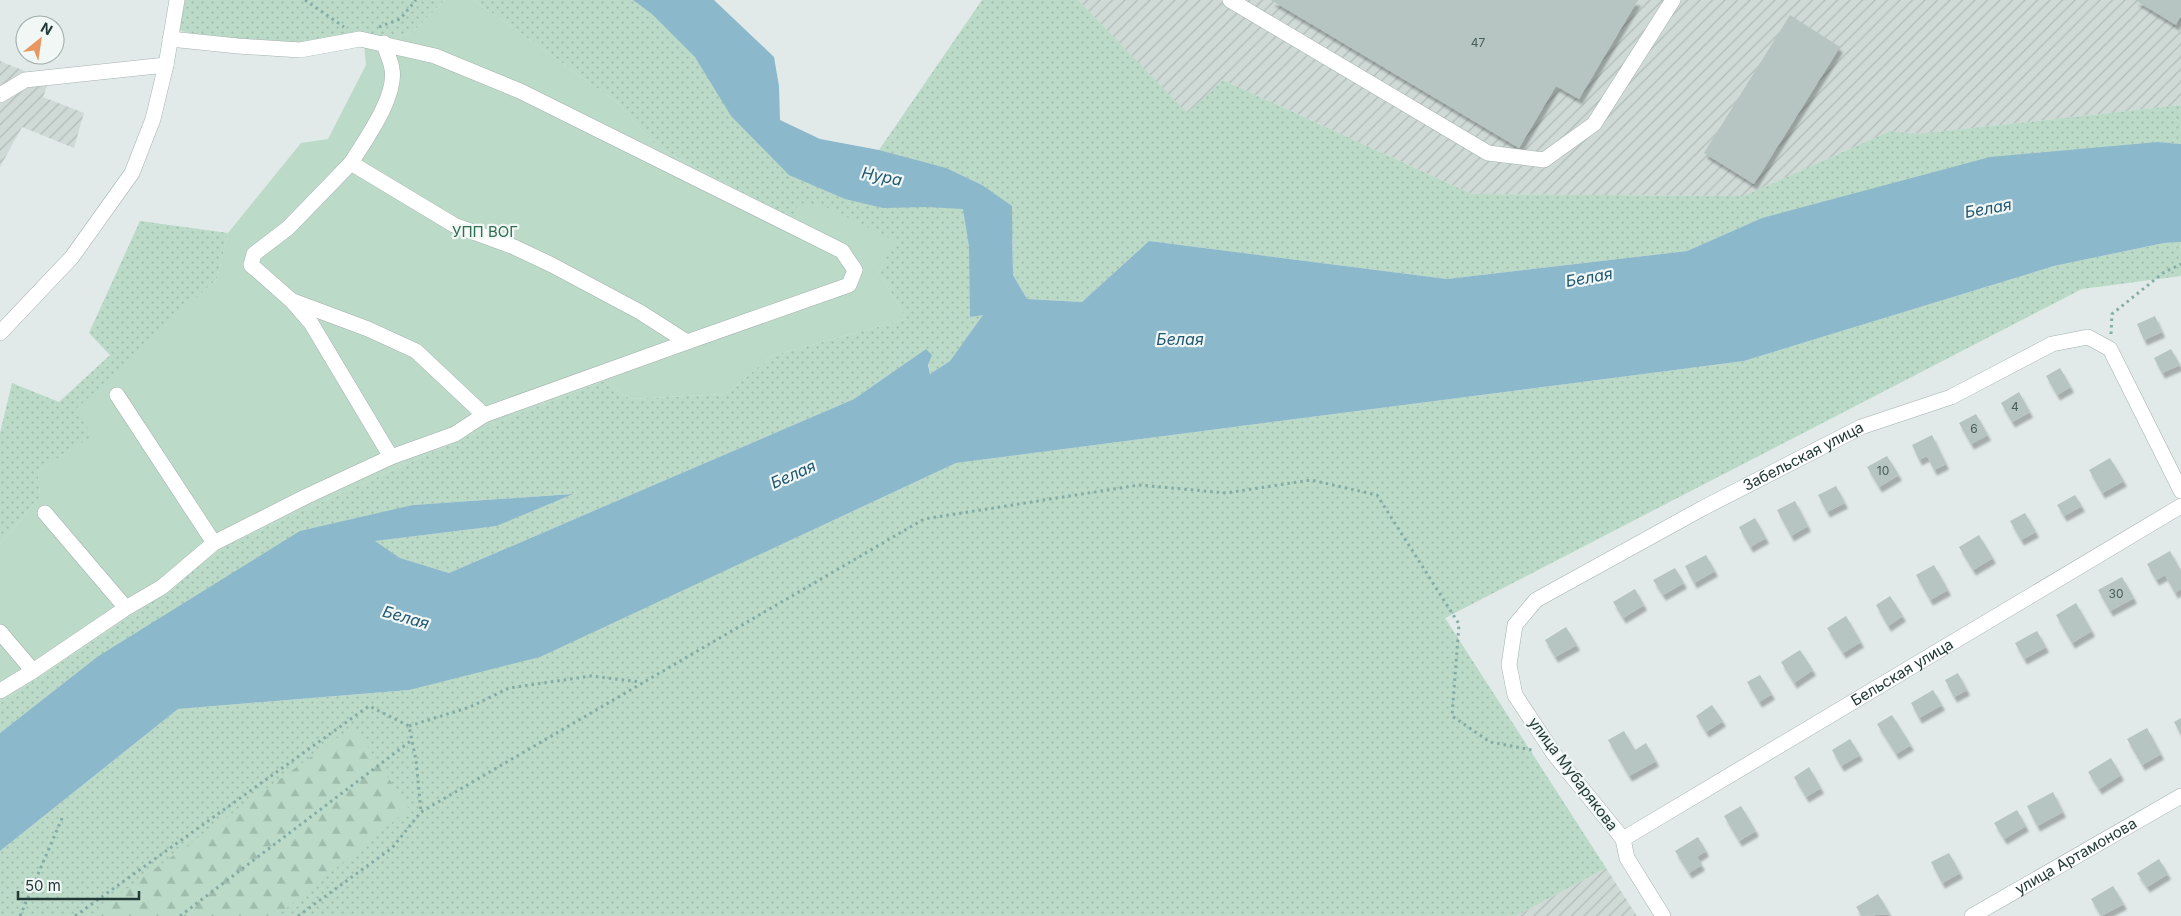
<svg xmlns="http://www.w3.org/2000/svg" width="2181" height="916" viewBox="0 0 2181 916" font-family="Inter,sans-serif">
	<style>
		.industrial { fill: url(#industrial-furrows) }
		.grass { fill: url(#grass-dots) }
		.forest { fill: url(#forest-firs) }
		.garden { fill: #bbdac8 }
		.water { fill: #8cb8cc }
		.building { fill: #b6c5c1; filter: url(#shadow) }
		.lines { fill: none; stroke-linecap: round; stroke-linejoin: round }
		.minor-casing { stroke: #a4b2af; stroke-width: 16 }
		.path { stroke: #83aca6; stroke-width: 3; stroke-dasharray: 2.5 4; stroke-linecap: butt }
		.minor { stroke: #fff; stroke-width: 15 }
		.labels { text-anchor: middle; stroke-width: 4.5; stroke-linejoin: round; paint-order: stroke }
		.number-label { font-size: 12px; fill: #475d5a }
		.park-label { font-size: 15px; fill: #2f6e51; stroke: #f1f7f5 }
		.street-label { font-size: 15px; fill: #223a37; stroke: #f1f7f5 }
		.water-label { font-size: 16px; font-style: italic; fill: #215771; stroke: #f1f7f5 }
	</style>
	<defs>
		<pattern id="industrial-furrows" width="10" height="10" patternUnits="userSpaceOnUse" patternTransform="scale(1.25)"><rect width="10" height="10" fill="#cfdad7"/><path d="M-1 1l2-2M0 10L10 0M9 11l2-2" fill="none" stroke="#b1bcb9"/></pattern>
		<pattern id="grass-dots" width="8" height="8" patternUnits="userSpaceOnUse" patternTransform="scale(1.25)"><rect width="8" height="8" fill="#bbdac8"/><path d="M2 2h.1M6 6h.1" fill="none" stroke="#a0bcac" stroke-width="1.8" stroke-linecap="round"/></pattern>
		<pattern id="forest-firs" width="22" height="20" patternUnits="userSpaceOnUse" patternTransform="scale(1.25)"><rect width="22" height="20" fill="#bbdac8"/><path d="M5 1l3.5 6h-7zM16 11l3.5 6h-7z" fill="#a0bcac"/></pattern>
		<filter id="shadow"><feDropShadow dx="3" dy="5.5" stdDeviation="1" flood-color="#0004"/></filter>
	</defs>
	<rect width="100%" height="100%" fill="#e1eae8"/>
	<!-- industrial -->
	<path class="industrial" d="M1078,0H2181V105L1918,134L1890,131L1744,196L1472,194L1223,80L1187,114Z
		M0,61L49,81L43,97L84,113L74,148L22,127L0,167Z
		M1606,868L1637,916H1516Z"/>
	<!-- grass -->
	<path class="grass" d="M180,0H445L413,32L387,40L304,44L222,41L177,30Z
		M474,0H659L751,134L965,202L984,315L950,361L930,374L926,349L854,399L449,573L400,558L374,541L497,526L571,494L413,505L97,657L0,733V703L175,586L222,547L515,415L604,381L630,399L726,394L771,356L907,319L879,272L894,241L792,220L655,145L618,103Z
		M982,0H1078L1187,113L1223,80L1472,194L1744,196L1890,131L1918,134L2181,105V144L2158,142L1762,218L1687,251L1447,279L1149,241L1082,302L1027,299L1013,275V239L982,185L946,169L879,150Z
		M140,221L228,233L217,279L77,409L93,436L38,471L40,497L0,544V433L12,383L59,402L110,355L89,333Z
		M2181,242V276L2082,289L1445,618L1606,868L1516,916H0V851L178,709L409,690L659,601L956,463L1744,361L2054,266L2164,243Z"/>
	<!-- forest -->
	<path class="forest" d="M354,726L409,809L277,916H89Z"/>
	<!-- garden -->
	<path class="garden" d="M445,0H474L618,103L655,145L792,220L799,203L822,205L895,241L879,272L907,319L771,356L726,394L630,399L604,381L515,415L222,547L175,586L0,703V544L40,497L38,471L92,436L76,409L217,279L228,233L301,143L328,139L366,65L363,33L387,40L413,32Z"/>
	<!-- water -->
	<path class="water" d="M633,0H714L774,57L779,86L780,120L820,139L879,150L946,168L982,185L1012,206L1013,275L1027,299L1082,302L1149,241L1447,279L1687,251L1762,218L1990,157L2158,142L2181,144V242L2164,243L2054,266L1744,361L956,463L540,657L409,690L178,709L0,851V733L97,657L300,531L413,505L573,494L497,526L375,541L400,558L449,573L854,399L926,349L932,355L928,365L930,374L950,361L983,315L970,317L969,246L963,209L927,207L883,208L845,199L789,175L731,116L695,57L652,14Z"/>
	<!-- building -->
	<path class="building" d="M1271,0H1638L1579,99L1556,86L1519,148Z
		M2135,0H2181V16L2176,25Z
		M1790,15L1840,47L1754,184L1704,153Z
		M2155,316L2162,332L2144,340L2137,324Z
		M2171,349L2180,365L2162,373L2154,358Z
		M2060,368L2071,387L2057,395L2046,376Z
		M2019,392L2030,412L2012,422L2001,403Z
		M1976,414L1988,435L1971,444L1959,423Z
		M1932,435L1946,464L1934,470L1927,456L1919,460L1912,445Z
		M1887,456L1899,475L1879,487L1867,467Z
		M2110,458L2124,481L2102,493L2089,470Z
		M1836,486L1845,503L1827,512L1818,495Z
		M2075,495L2082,506L2064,516L2057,505Z
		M1795,501L1808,526L1791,536L1777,510Z
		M2025,513L2036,532L2021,540L2010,521Z
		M1755,518L1766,538L1750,547L1739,527Z
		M1979,535L1993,558L1973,570L1959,547Z
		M2170,551L2181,571V589L2175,593L2165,575L2156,580L2147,564Z
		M1706,555L1715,571L1694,583L1685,566Z
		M1934,565L1948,590L1930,600L1916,575Z
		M1675,568L1684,583L1663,595L1653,580Z
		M2122,577L2134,598L2110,611L2098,590Z
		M1635,589L1644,605L1623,618L1613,602Z
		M1890,596L1903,616L1888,626L1876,605Z
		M2076,603L2092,631L2072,643L2056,615Z
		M1846,616L1861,642L1843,653L1827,628Z
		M1566,627L1577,645L1555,657L1545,640Z
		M2037,631L2046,647L2024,659L2015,643Z
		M1800,650L1813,670L1794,683L1781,662Z
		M1958,673L1967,690L1954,697L1945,680Z
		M1760,675L1772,694L1759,702L1747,682Z
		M1933,690L1942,705L1919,718L1911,703Z
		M1712,705L1723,721L1706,732L1696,716Z
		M1892,715L1911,745L1896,754L1877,724Z
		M2181,718V735L2174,722Z
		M2147,728L2161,754L2142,765L2127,739Z
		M1624,731L1635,750L1646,743L1656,761L1629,776L1608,740Z
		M1850,739L1860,755L1841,766L1832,750Z
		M2111,758L2121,775L2099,789L2088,772Z
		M1809,767L1821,788L1806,797L1794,777Z
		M2053,792L2063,812L2037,826L2027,806Z
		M1741,806L1756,831L1739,841L1724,816Z
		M2017,810L2026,826L2004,839L1994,823Z
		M1698,837L1706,851L1697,857L1702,865L1689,873L1675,851Z
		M1949,853L1960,873L1942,883L1931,862Z
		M2159,859L2168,874L2147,887L2137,873Z
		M2113,886L2124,904L2101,916L2091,899Z
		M1878,894L1890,914L1862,916L1856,907Z"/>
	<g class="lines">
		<defs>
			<g id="minor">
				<path d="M1230,0L1488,153L1544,160L1594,124L1673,0"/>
				<path d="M170,39L238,46L300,50L360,39L435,56L520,91L842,251L855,270L849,285L687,342L640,312L552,265L514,247L454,225L351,163C365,140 397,97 392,69C391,61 386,52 384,43"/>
				<path d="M0,95L25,80L166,65"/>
				<path d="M351,163L288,228L254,254L251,265L292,301L311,323L391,457L455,434L484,415L687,342"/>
				<path d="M293,301L368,329L416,351L484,415"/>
				<path d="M0,333L72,257L132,173L153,119L166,65L177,0"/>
				<path d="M117,395L214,543L307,496L391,457"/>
				<path d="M45,513L126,608L162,587L214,543"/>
				<path d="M0,632L33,671L126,608"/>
				<path d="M0,691L33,671"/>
				<path id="s1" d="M1623,839L2181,506"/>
				<path id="s2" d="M1663,916L1627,858L1623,839L1554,754L1515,695L1509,665L1515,625L1536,600L1703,508L1861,427L1951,397L2052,344L2088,337L2110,349L2181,491"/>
				<path id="s3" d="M1972,916L2181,796"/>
			</g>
		</defs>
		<!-- minor casing -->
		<use href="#minor" class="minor-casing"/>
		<!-- path -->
		<path class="path" d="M305,0L344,27
			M379,27L400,19L416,0
			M2111,334L2112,314L2163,273L2181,264
			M409,726L470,707L509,688L591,676L641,682
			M20,916L63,816
			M75,916L369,706L409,726L416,760L421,812
			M180,916L412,740
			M298,916L392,848L421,812L924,519L1139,485L1226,493L1311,480L1377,495L1459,624L1452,716L1490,742L1532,750"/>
		<!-- minor -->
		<use href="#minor" class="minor"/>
	</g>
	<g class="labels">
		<!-- number labels -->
		<g class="number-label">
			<text x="1478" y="47">47</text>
			<text x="2015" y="411">4</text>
			<text x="1974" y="433">6</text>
			<text x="1883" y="475">10</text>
			<text x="2116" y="598">30</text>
		</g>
		<!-- park labels -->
		<g class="park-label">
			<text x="485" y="237">УПП ВОГ</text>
		</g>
		<!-- street labels -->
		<g class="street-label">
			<text dy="5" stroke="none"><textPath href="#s2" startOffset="675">Забельская улица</textPath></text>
			<text dy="5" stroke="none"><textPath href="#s1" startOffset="325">Бельская улица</textPath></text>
			<text transform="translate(1573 774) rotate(53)" y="5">улица Мубарякова</text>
			<text dy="5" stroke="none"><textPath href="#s3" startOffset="120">улица Артамонова</textPath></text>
		</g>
		<!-- water labels -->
		<g class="water-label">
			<text transform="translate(882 176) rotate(11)" y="6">Нура</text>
			<text transform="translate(1988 208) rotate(-10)" y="6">Белая</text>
			<text transform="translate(1589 277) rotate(-10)" y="6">Белая</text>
			<text x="1180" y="345">Белая</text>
			<text transform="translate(793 474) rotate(-24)" y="6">Белая</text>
			<text transform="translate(406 617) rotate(16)" y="6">Белая</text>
		</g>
	</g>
	<!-- north arrow -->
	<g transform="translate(40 40) rotate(30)"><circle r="24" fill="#f1f7f5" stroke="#9eaba9"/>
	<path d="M0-4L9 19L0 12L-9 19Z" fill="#e89761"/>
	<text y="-8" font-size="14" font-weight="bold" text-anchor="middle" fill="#223a37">N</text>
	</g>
	<!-- scale -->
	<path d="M18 891v8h121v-8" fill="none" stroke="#223a37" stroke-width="2.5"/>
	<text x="25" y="891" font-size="15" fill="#223a37" stroke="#f1f7f5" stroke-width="4" paint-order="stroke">50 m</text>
</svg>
